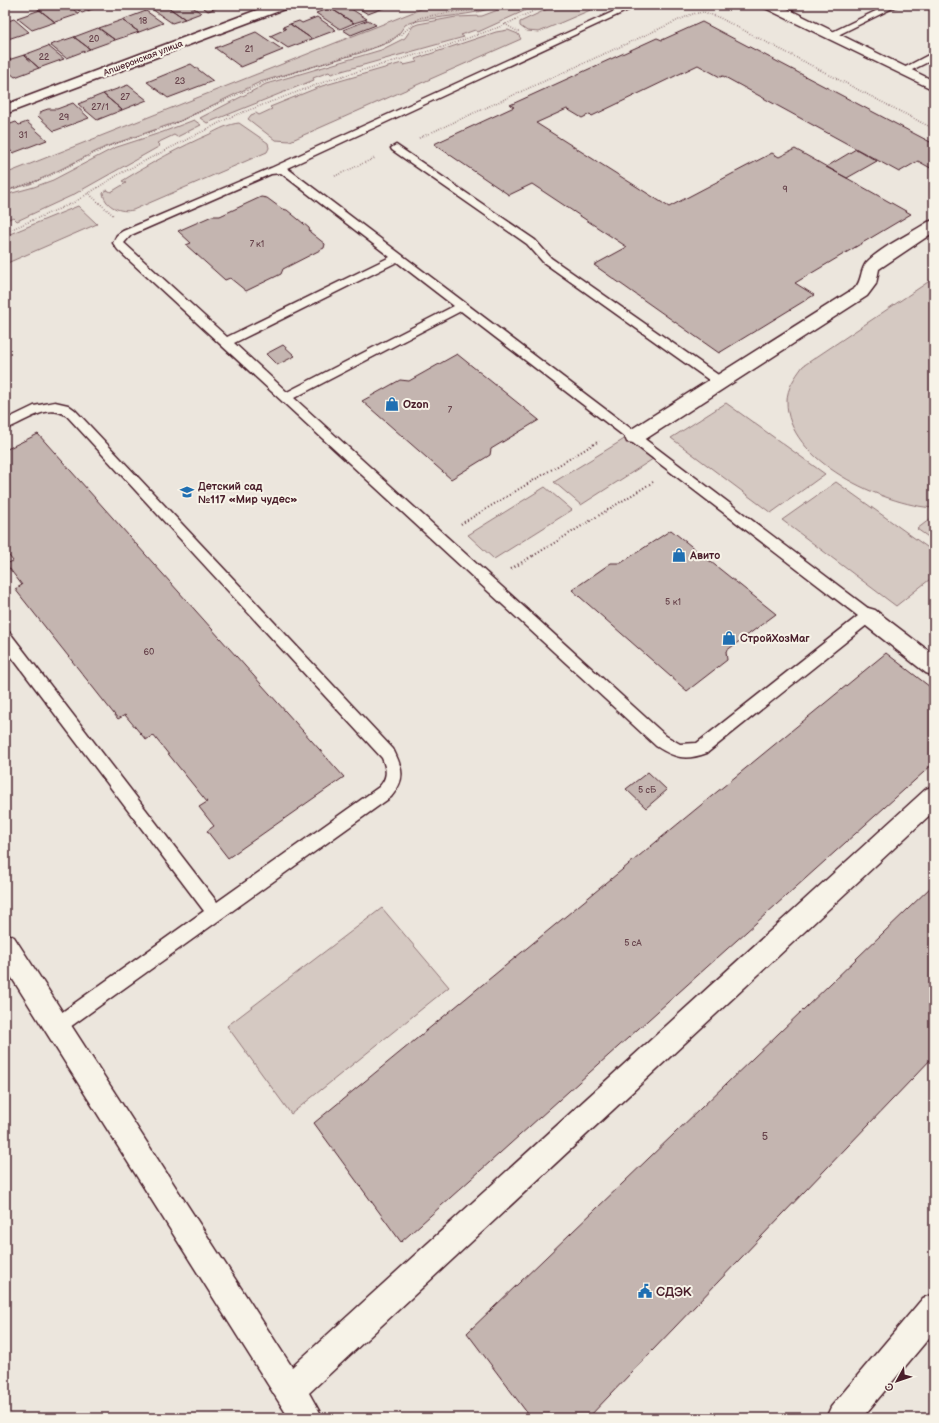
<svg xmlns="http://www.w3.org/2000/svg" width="939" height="1423" viewBox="0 0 939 1423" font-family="'Balsamiq Sans',sans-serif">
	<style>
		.green { fill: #d5c9c2; stroke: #907476 }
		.building { fill: #c4b5b0; stroke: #4a1f2b }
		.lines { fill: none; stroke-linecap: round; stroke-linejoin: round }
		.lane-casing { stroke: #4a1f2b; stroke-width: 3 }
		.street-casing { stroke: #4a1f2b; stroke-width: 3 }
		.path-far2 { stroke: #4a1f2b; stroke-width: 1.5; stroke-dasharray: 0.5 2; stroke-linecap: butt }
		.path-far1 { stroke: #4a1f2b; stroke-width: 2; stroke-dasharray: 1 2.5; stroke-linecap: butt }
		.path { stroke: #4a1f2b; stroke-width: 2.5; stroke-dasharray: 1 3; stroke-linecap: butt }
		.lane { fill: #f7f3e8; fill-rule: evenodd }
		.street { fill: #f7f3e8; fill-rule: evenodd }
		.labels { text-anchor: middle; stroke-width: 4; stroke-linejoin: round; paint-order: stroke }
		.number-label { font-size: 9px; fill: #68444c }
		.far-street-label { font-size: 9px; fill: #4a1f2b; stroke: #f7f3e8 }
		.poi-label { font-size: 11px; font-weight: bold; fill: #4a1f2b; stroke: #f7f3e8; text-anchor: start }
		.near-number-label { font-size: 11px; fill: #68444c }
		.near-poi-label { font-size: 13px; font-weight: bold; fill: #4a1f2b; stroke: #f7f3e8; text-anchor: start }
	</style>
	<rect width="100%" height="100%" fill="#ece6dd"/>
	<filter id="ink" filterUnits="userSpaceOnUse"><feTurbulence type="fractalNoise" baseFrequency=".025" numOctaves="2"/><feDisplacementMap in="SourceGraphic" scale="8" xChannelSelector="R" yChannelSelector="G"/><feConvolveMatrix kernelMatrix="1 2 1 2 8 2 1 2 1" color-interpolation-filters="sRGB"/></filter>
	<g filter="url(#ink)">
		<!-- green -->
		<path class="green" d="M431,5H500C472,17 439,15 409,23L405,25L398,35L390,42L360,53L260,82L180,121L105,147L47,176L30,184L5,191V174Z
			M511,5H537L478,32L475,30L461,35L464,37L331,74L329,72L313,78L314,80L207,123L200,118L266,84L381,50L405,38L413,26L418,24L456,17L482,16Z
			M556,5H602L539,32L527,31L520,26V22Z
			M508,30L518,34L521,39L290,141L275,140L248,119L251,115L256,113L259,115L272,109L270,107L322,86L402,63L404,65L417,62L415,59L496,32Z
			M194,120L201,125L177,137L174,135L157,143L160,146L71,196L17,221L13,217L5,221V195L34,187L53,180L114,148L163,132Z
			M239,123L268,143L269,148L267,152L133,210C121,213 105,207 103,193L107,190L111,192L126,183L122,181C151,163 180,147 210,134C219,129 229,124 239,123Z
			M78,206L97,224L5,264V236Z
			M934,278V508C884,505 786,461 787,401C787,388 795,377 803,366Z
			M726,403L825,474L771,513L671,438Z
			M626,438L653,459L581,505L554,482Z
			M836,482L934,552V576L896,606L782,520Z
			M545,487L572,510L494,559L468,535Z
			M934,516V541L917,529Z
			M382,908L449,987L291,1114L227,1026Z"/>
		<!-- building -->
		<path class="building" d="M33,5H68L79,14L55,22Z
			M72,5H103L82,13Z
			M146,5H165L185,19L172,23Z
			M165,5H190L201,13L185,19Z
			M200,5H220L221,6L208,11Z
			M338,5H345L367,19L354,23L330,8Z
			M353,5H388L389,6L368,14Z
			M330,8L354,23L340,29L316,13Z
			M40,10L55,22L32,30L17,18Z
			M146,11L163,23L139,32L122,20Z
			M317,17L336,30L312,39L290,24L299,21L302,23Z
			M14,19L29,32L5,40V22Z
			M122,20L139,32L115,40L99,28Z
			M368,20L376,25L351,35L343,30Z
			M702,22L934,144V170L918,161L899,172L723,76L720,77L698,65L592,116L590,114L582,118L567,109L536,123L669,207L772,153L779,157L795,149L911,214L795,283L814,295L719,353L594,265L627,247L532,184L509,195L434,144L514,107L510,105L657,38L662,40Z
			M290,24L312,39L288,48L270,36L286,29L283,27Z
			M98,28L115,40L90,49L74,37Z
			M256,32L283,50L241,67L215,48Z
			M74,37L90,49L66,58L50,45Z
			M48,46L64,59L39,68L24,55Z
			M24,55L39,68L15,77L5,69V61Z
			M191,64L213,81L168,98L147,82Z
			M128,85L147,100L122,110L103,94Z
			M103,94L122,110L97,120L78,104Z
			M73,103L89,118L54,131L38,116L42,111L48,109H57Z
			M16,122L19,125L27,122L47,140L13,153L5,145V130H7L5,126Z
			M856,149L877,161L847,178L826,167Z
			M261,197L267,198L282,209L287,210L309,228L310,232L325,244L324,248L283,269L281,274L246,291L230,278L225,280L186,245L191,243L178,231L212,216H220Z
			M283,345L295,356L277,365L266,354Z
			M457,354L539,420L491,449L490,455L451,479L362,401L400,380L409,381Z
			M38,434L344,777L228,858L207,831L214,826L199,807L207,802L153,735L146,740L125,715L118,719L15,589L22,585L6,564L13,561L5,551V450Z
			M671,530L776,614L726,651L727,660L687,691L572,590L611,563H621Z
			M886,653L934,690V763L401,1242L314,1123Z
			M648,772L667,790L646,808L626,789Z
			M934,884V1056L588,1418H531L467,1333Z"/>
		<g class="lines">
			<defs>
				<path id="lane" d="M628,5H639L287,168L873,612L875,616L873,620L707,753C685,761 675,758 656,746L118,250L113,243L117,235L123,231L271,168ZM281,173L390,257L227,337L124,243L131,235L271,174ZM397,262L454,306L287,392L234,343ZM461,311L858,616L697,743L680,744L666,736L294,398Z
					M888,5H899L834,37H828L826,35Z
					M934,52V59L906,73H900L898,71Z
					M396,145L535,240L551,258L724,379L726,382L724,385H716L543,262L527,244L392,150L391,148Z
					M55,402L68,405L75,410L393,749C403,769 406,779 391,797L63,1032L57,1035L51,1032L48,1026L51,1020L204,911L5,648V631L10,633L217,902L379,787C388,777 387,770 382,758L67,416C45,402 26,423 5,429V420L34,406Z"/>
				<path id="street" d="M270,5H288L287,8L5,114V105Z
					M764,5H780L934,81V90L765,8Z
					M934,220V232L879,269L876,284L867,296L641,442L634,443L627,442L625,437L627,432L855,288C862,281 860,271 866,263C881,247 910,234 928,222Z
					M868,608L875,610L934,655V676L926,673L861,622L858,616L861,610Z
					M934,786V811L309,1393L323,1418H289L5,967V933L14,937L292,1367L926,789Z
					M934,1294V1332L862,1418H826L831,1407L923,1298Z"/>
			</defs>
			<!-- lane casing -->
			<use href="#lane" class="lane-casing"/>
			<!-- street casing -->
			<use href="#street" class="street-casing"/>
			<!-- path-far2 -->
			<path class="path-far2" d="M505,24L520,33
				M419,138L692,14L704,12L718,17L934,129
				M335,176L375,158
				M5,191L45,178L109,146L169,126L267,81L379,46L402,34L419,18L452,12L477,10L496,5
				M88,193L113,215
				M5,232L73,203L121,173L233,116L332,79L443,47L502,26L546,5"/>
			<!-- path-far1 -->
			<path class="path-far1" d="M461,524L599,441
				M533,556L653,482"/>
			<!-- path -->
			<path class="path" d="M511,569L534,555"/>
			<!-- lane -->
			<use href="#lane" class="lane"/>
			<!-- street -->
			<use href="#street" class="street"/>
		</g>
	</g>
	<!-- icons -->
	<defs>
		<symbol id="shop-bare" viewBox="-9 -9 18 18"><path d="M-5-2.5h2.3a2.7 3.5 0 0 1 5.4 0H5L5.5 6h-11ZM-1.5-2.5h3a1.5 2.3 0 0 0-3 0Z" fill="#1f6fb2" stroke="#f7f3e8" stroke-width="2.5" paint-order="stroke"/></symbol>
		<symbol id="school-bare" viewBox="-9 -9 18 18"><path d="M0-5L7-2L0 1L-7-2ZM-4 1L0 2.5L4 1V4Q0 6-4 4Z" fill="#1f6fb2" stroke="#f7f3e8" stroke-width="2.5" paint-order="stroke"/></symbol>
		<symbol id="civic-bare" viewBox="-9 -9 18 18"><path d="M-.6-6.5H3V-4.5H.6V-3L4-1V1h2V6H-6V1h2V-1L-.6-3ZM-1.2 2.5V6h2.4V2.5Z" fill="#1f6fb2" stroke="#f7f3e8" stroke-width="2.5" paint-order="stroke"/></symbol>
	</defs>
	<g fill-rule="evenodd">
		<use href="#shop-bare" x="382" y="394" width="20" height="20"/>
		<use href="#school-bare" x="177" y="482" width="20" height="20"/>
		<use href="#shop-bare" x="669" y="545" width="20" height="20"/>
		<use href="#shop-bare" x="719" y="628" width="20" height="20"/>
		<use href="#civic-bare" x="635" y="1281" width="20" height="20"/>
	</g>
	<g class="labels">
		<!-- number labels -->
		<g class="number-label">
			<text x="143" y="24">18</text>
			<text x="94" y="42">20</text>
			<text x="249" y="52">21</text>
			<text x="44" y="60">22</text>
			<text x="180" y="84">23</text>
			<text x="125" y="100">27</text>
			<text x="100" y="110">27/1</text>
			<text x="64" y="120">29</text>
			<text x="23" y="138">31</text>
			<text x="785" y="192">9</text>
			<text x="257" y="247">7 к1</text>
			<text x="450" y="413">7</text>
			<text x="673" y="605">5 к1</text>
			<text x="149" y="655">60</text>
			<text x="647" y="793">5 сБ</text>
			<text x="633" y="946">5 сА</text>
		</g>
		<!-- far-street labels -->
		<g class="far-street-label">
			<text transform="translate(143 58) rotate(-21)" y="3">Апшеронская улица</text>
		</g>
		<!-- poi labels -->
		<g class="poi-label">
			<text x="403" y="408">Ozon</text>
			<text x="198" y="490">Детский сад<tspan x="198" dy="13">№117 «Мир чудес»</tspan></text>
			<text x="690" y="559">Авито</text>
			<text x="740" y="642">СтройХозМаг</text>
		</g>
		<!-- near-number labels -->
		<g class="near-number-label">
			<text x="765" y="1140">5</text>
		</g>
		<!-- near-poi labels -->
		<g class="near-poi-label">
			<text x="656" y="1296">СДЭК</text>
		</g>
	</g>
	<!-- margin -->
	<rect width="939" height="1423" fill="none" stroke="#f7f3e8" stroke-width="20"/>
	<rect x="10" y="10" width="919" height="1403" fill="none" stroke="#4a1f2b" stroke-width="1.5" filter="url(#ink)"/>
	<!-- north arrow -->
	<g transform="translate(897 1381) rotate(230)" stroke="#f7f3e8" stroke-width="3" paint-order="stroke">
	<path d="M0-3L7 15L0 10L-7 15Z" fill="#4a1f2b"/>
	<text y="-6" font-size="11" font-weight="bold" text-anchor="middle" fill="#4a1f2b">С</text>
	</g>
</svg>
